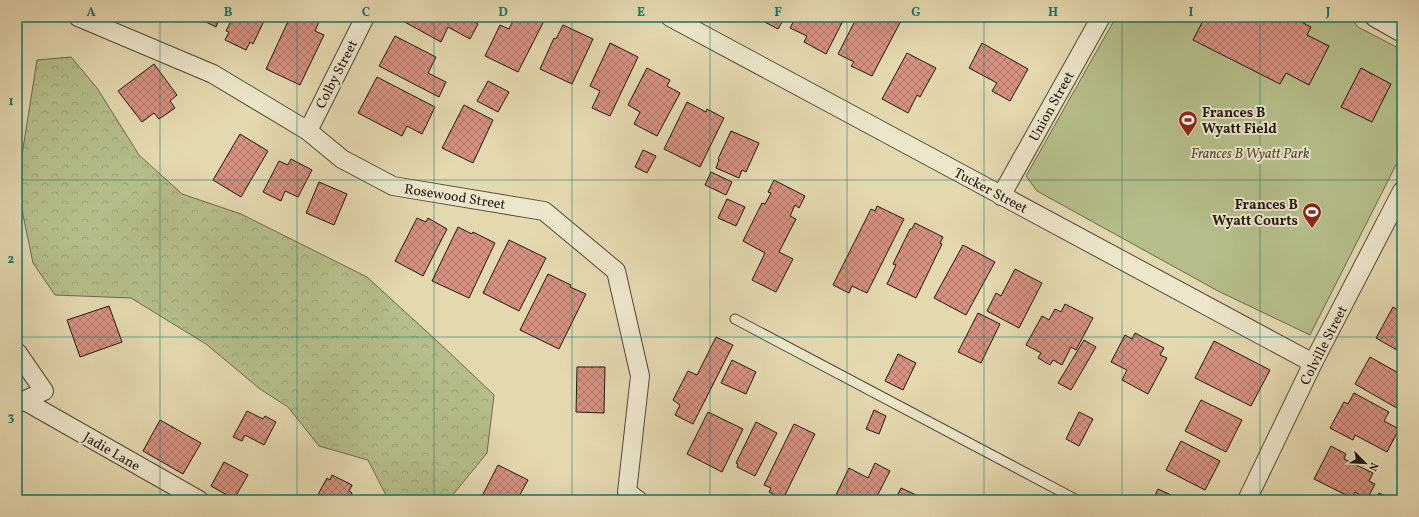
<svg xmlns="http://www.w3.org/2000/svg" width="1419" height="517" viewBox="0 0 1419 517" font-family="Vollkorn,serif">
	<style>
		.forest { fill: url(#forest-crowns); stroke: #6c6a4e }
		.park { fill: #b5be8a; stroke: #6c6a4e }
		.building { fill: url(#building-cross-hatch); stroke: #221712 }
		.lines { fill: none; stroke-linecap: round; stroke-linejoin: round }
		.service-casing { stroke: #524739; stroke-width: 11 }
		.minor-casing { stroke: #524739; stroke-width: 20 }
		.service { stroke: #ede6cb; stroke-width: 9 }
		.minor { stroke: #ede6cb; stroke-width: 18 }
		.grid { fill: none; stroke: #0f766e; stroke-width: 1; stroke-opacity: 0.55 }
		.labels { text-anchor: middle; stroke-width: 4; stroke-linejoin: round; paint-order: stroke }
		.street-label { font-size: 14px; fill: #221712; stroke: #ede6cb }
		.poi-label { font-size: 14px; font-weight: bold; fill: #221712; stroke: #ede6cb; text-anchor: start }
		.park-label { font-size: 14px; font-style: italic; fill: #4e4936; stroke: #ede6cb }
		.neatline { fill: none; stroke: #0f766e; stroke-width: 1.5 }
		.grid-label { font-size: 13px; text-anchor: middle; font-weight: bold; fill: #0f766e }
	</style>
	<defs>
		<pattern id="forest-crowns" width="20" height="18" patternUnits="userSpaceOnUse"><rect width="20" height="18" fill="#b5be8a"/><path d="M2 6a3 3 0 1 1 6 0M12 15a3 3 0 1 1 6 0" fill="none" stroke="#9ba376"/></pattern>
		<pattern id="building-cross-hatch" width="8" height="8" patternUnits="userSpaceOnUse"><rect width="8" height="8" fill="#d69180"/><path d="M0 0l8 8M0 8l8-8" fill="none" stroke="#ad7567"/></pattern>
	</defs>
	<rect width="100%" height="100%" fill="#e4d8af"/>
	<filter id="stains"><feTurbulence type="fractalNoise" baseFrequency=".005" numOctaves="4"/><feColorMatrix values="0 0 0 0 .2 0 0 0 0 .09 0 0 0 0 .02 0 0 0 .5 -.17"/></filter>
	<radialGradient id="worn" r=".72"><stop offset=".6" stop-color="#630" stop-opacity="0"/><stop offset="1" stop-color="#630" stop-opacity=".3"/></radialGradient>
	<!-- forest -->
	<path class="forest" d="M71,57L97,88L139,155L182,194L241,214L367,277L450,353L494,395L487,453L451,497L443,500H392L387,497L368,460L319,446L288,407L260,389L206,344L131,298L55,295L33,263L23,215L18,180L37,60Z"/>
	<!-- park -->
	<path class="park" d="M1116,17H1350L1358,27L1402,50V153L1310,335L1218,291L1037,191L1026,176Z"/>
	<!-- building -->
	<path class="building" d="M196,17H220L216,27Z
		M233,17H262L260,19L264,21L253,44L250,42L246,50L225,40L229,32L226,31Z
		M290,17H321L315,31L324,35L300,85L266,69Z
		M403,17H465L478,24L470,39L448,27L441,42L401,20Z
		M515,17H546L518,72L485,56L500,25L509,29Z
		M760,17H785L778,29L759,19Z
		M796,17H845L826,54L804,42L807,36L790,28Z
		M857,17H903L872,76L851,66L854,62L838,54Z
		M1205,17H1292L1311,27L1307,35L1329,46L1309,85L1286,73L1280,84L1193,40Z
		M563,25L593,39L572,84L540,69L554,38L556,39Z
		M395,36L436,57L428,73L446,82L439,97L379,66Z
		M610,43L638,57L610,116L592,108L600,91L590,86Z
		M982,43L1028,69L1010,101L992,91L997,83L969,68Z
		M907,53L936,68L920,97L917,95L908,113L882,99Z
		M154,64L177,95L170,101L175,108L159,119L154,113L142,122L118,91Z
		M647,68L670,80L667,86L680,93L657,136L634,124L640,112L628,105Z
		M1361,68L1391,84L1372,122L1341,107Z
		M377,77L435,107L422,134L407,126L402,136L358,113Z
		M488,81L509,92L498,112L477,101Z
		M687,102L706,112L707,109L724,118L700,167L664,149Z
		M464,105L493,120L473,163L442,148Z
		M731,131L759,143L746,172L742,170L739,178L716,168L719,160L718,159Z
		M240,134L268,151L241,197L213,180Z
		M643,150L656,156L647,173L635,167Z
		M291,159L312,170L298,197L285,191L281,201L263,192L279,161L288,165Z
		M711,172L732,182L726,195L705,185Z
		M774,180L805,196L799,208L795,205L790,216L796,219L779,252L793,259L776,292L752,280L765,253L743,241L762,203L765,204L771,193L768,192Z
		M319,182L347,194L334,225L306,213Z
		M727,199L745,207L736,226L718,218Z
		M877,206L904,219L867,293L852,286L849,293L833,285L871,209L875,211Z
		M417,218L426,222L428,218L447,229L423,276L395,261Z
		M915,223L943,237L940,243L942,244L916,298L887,284L896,265L893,264L910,229H912Z
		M458,227L472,234L473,232L495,243L469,298L432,281Z
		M509,240L546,258L519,311L483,293Z
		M963,245L995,262L966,315L934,298Z
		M1015,269L1042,283L1019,328L987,311L996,293L1001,296Z
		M548,274L571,285L570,287L586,294L559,349L520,330Z
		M1065,304L1093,318L1076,350L1071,347L1062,365L1053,360L1050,365L1038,358L1041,353L1026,345L1042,316L1049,320L1055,309L1061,312Z
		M109,306L122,342L80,357L67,320Z
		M1393,307L1402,313V353L1376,338Z
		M978,313L1000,324L981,363L958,352Z
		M1135,333L1164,348L1160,355L1167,358L1148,394L1122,380L1127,370L1111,362L1125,335L1132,339Z
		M716,337L733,345L693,424L675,415L680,405L673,400L688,371L697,375Z
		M1084,340L1096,347L1071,390L1058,383Z
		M1214,341L1270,370L1251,406L1195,378Z
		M898,354L916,363L903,390L885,381Z
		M1370,357L1402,375V411L1355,384Z
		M732,360L756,372L746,394L721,383Z
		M577,367H605L604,413L576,412Z
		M1354,393L1389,412L1384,421L1399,429L1387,452L1355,435L1353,440L1330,428L1344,402L1348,404Z
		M1201,400L1242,420L1226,452L1185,431Z
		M874,410L886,416L879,434L866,429Z
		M247,411L263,419L265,416L276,422L264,445L245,435L242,441L233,437Z
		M708,412L743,429L722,472L687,454Z
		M1079,412L1093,419L1079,446L1066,439Z
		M160,420L201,443L183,474L143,451Z
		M756,422L777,433L755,476L737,467L738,464L736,463Z
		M794,424L815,434L783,499L769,492L771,488L764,485Z
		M1181,441L1220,461L1205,490L1166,470Z
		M1331,446L1346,454L1344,459L1373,473L1369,481L1375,484L1367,499L1355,492L1352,498L1314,479Z
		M224,462L248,475L234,499L211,486Z
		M875,463L890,471L875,500H837V498L835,497L849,468L868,478Z
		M498,465L528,480L517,500H480Z
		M332,475L352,485L349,491L352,493L349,500H315L327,478L330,480Z
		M901,488L927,500H895Z
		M1158,489L1182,500H1153Z
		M1379,493L1394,500H1375Z"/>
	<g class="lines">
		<defs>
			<path id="service" d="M735,319L1077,500"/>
			<path id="minor" d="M78,17L213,74L308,131L342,159L393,186L544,211L616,271L640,376L627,492L638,500
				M670,17L1313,363
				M1374,17L1402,33
				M308,131L365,17
				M1001,196L1101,17
				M17,352L44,391L17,404
				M25,401L199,500
				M1247,500L1313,363L1402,191"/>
		</defs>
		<!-- service casing -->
		<use href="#service" class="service-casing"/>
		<!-- minor casing -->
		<use href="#minor" class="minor-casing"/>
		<!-- service -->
		<use href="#service" class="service"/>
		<!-- minor -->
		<use href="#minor" class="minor"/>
	</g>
	<!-- grid -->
	<path class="grid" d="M160,17V500M297,17V500M434,17V500M572,17V500M710,17V500M847,17V500M984,17V500M1122,17V500M1260,17V500M17,180H1402M17,337H1402"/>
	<!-- icons -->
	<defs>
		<symbol id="stadium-pin" viewBox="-11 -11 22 30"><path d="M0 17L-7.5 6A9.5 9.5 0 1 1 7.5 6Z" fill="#8f2418" stroke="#ede6cb"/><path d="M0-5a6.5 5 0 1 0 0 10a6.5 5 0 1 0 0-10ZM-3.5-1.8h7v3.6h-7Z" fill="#fff"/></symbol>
	</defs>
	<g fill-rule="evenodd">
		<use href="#stadium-pin" x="1177" y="109" width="22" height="30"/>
		<use href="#stadium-pin" x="1301" y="201" width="22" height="30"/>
	</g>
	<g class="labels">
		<!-- street labels -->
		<g class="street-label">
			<text transform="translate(336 74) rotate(-63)" y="5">Colby Street</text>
			<text transform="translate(1051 106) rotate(-61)" y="5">Union Street</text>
			<text transform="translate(991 190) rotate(28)" y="5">Tucker Street</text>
			<text transform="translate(455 196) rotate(9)" y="5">Rosewood Street</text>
			<text transform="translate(1323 345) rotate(-63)" y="5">Colville Street</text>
			<text transform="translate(112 451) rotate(30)" y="5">Jadie Lane</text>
		</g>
		<!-- poi labels -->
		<g class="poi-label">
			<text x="1202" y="117">Frances B<tspan x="1202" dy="16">Wyatt Field</tspan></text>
			<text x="1298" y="209" text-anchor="end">Frances B<tspan x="1298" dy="16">Wyatt Courts</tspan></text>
		</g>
		<!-- park labels -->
		<g class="park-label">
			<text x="1250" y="158">Frances B Wyatt Park</text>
		</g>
	</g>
	<!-- margin -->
	<rect width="1419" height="517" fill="none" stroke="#e4d8af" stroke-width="44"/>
	<!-- north arrow -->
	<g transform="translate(1365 463) rotate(114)" stroke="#ede6cb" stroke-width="3" paint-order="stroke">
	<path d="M0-3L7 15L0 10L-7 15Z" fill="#221712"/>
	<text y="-6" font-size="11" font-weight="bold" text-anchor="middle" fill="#221712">N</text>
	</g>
	<rect x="22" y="22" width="1375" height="473" class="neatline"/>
	<g class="grid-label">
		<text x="91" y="16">A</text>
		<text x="228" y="16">B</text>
		<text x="366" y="16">C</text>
		<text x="503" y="16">D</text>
		<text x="641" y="16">E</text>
		<text x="778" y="16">F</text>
		<text x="916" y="16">G</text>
		<text x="1053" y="16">H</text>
		<text x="1191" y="16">I</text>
		<text x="1328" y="16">J</text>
		<text x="11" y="105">1</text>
		<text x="11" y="263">2</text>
		<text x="11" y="421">3</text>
	</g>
	<rect width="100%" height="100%" filter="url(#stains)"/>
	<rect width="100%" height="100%" fill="url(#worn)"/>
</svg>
